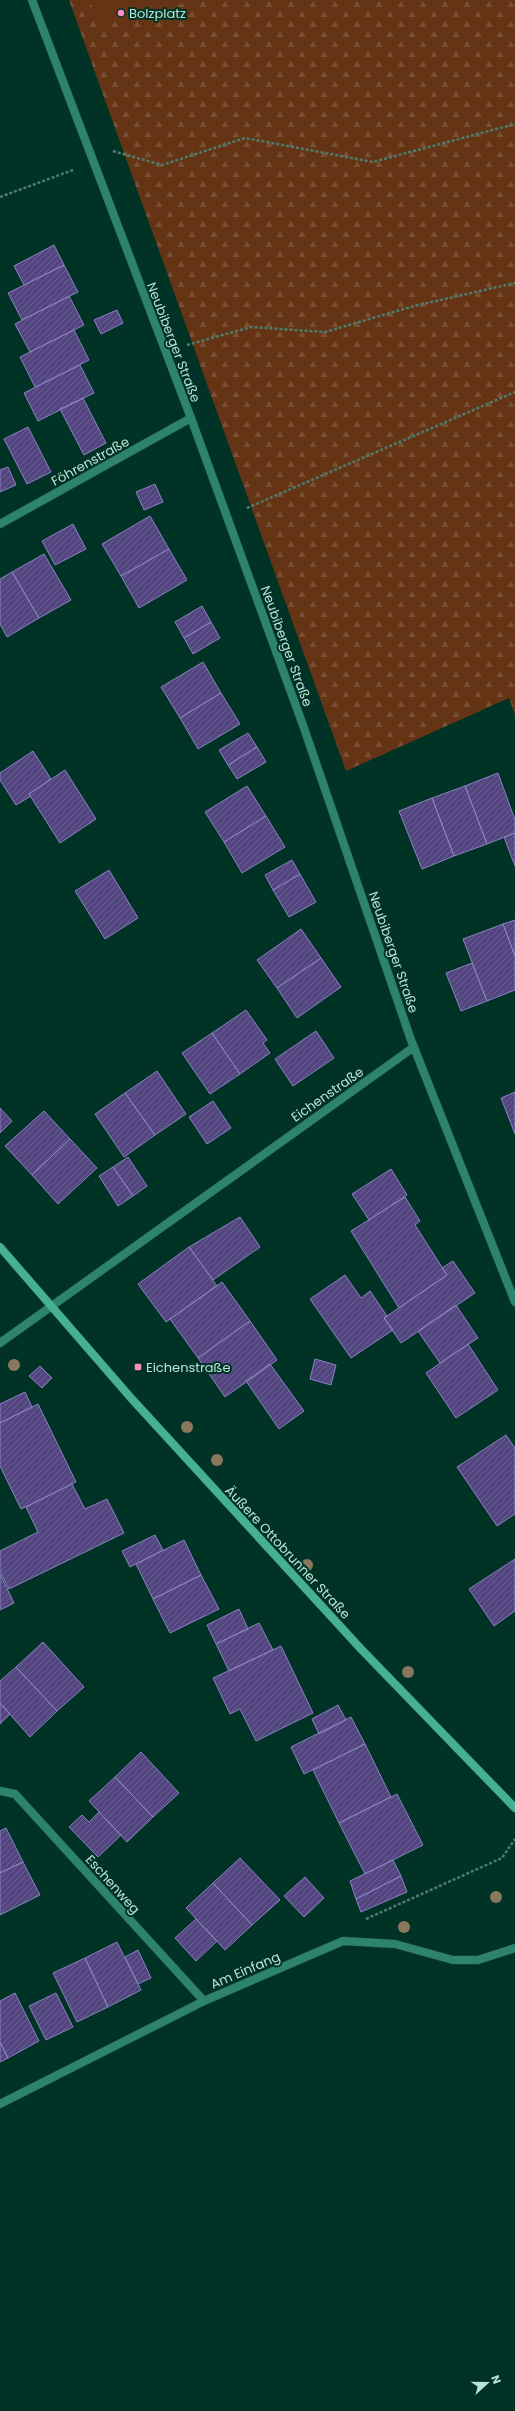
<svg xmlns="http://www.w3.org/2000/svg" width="515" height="2411" viewBox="0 0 515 2411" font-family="Poppins,sans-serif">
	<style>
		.forest { fill: url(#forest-firs) }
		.garden { fill: #643414 }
		.building { fill: url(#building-hatch); stroke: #8c81c1 }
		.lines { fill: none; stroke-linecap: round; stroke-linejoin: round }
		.minor-casing { stroke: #1e4e42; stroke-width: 9 }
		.tertiary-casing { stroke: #1e4e42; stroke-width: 9 }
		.secondary-casing { stroke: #1e4e42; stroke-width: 9 }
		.path { stroke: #4e7d70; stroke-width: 2.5; stroke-dasharray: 3 2; stroke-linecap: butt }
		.minor { stroke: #2d836b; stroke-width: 8 }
		.tertiary { stroke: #2d836b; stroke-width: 8 }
		.secondary { stroke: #46b093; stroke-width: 8 }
		.tree { fill: #8a785c }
		.poi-dot { fill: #fc8fc2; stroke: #003226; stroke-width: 1.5 }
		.labels { text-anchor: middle; stroke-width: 4; stroke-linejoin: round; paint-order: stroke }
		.poi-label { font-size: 13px; fill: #b9e3d4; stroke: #003226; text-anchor: start }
		.street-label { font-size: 13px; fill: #b9e3d4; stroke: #003226 }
	</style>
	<defs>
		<pattern id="forest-firs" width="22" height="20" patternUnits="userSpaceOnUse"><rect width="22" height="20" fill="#643414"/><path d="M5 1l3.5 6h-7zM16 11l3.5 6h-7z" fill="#785135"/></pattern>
		<pattern id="building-hatch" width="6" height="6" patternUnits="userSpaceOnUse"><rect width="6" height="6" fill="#524580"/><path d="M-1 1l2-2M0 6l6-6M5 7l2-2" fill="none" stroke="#696091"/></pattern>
	</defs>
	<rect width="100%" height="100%" fill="#003226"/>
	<!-- forest -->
	<path class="forest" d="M69,0H515V715L509,698L346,771Z"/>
	<!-- garden -->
	<path class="garden" d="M90,0H196L99,25Z"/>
	<!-- building -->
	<path class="building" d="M54,245L64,265L24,285L14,266Z
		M64,265L78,292L22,320L8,293Z
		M69,296L84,325L30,352L15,324Z
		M117,310L123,323L101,334L94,320Z
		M74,330L89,360L35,387L20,357Z
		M80,365L94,393L38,421L24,393Z
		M83,398L106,443L84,455L60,409Z
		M28,427L51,472L27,484L4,439Z
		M8,467L16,485L0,492V470Z
		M155,484L163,502L144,510L136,492Z
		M150,516L169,549L121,576L102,544Z
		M73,524L86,549L55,565L42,541Z
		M169,549L187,580L139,608L121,576Z
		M44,554L71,600L39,618L12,572Z
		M12,572L39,618L7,637L0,624V579Z
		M202,606L211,622L184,638L175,622Z
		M211,622L220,638L193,654L184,638Z
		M203,662L221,693L180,718L161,687Z
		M221,693L240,724L198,749L180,718Z
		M248,733L257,747L228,765L219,750Z
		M257,747L266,762L237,779L228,765Z
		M33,751L51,779L29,794L31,796L16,805L0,780V773Z
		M65,770L96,819L60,843L29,794Z
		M498,773L515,820V833L487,844L465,786Z
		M247,786L266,816L224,842L205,812Z
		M465,786L487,844L454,856L432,798Z
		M432,798L454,856L422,869L399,811Z
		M266,816L285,847L242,873L224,842Z
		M515,833V866L504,837Z
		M292,860L300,874L273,890L265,875Z
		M109,870L138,918L105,939L75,891Z
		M300,874L316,902L289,917L273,890Z
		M515,920V956L503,924Z
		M503,924L515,956V990L487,1001L463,939Z
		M301,929L321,958L277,988L257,960Z
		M321,958L341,987L297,1018L277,988Z
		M472,963L487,1001L461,1011L446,973Z
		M246,1010L267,1040L263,1043L270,1053L240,1074L212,1033Z
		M316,1031L334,1058L293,1086L275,1059Z
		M212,1033L240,1074L210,1094L182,1053Z
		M157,1071L186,1114L155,1135L125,1093Z
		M515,1092V1134L501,1098Z
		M125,1093L155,1135L124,1157L95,1114Z
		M213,1101L231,1128L207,1144L189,1117Z
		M0,1108L12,1121L0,1133Z
		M44,1111L70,1139L32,1175L5,1146Z
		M70,1139L97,1168L58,1204L32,1175Z
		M128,1157L147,1186L133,1196L113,1167Z
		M113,1167L133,1196L118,1206L99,1176Z
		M391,1169L407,1195L369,1220L352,1194Z
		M405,1197L420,1221L415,1225L447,1275L399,1308L351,1231Z
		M240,1217L260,1247L213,1280L189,1247Z
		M189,1247L217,1286L166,1322L138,1284Z
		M453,1261L475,1293L401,1343L384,1318L447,1275L442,1268Z
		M345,1275L361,1298L370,1291L387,1316L384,1318L393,1330L351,1358L310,1299Z
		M222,1282L250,1321L198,1358L170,1319Z
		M456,1305L478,1338L440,1363L418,1331Z
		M250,1321L277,1360L225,1397L198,1358Z
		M468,1344L498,1390L456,1418L426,1373Z
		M315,1359L336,1365L331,1385L310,1379Z
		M270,1364L304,1411L279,1429L246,1381Z
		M40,1366L52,1378L42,1388L29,1376Z
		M25,1392L32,1407L0,1423V1404Z
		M38,1404L76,1482L21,1509L0,1466V1423Z
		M506,1435L515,1448V1514L497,1526L457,1467Z
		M72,1484L85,1509L107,1499L124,1533L9,1589L0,1571V1551L38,1532L26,1507Z
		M155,1535L163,1550L130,1567L122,1551Z
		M184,1540L201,1575L153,1599L136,1564Z
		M515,1559V1611L494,1626L469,1589Z
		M0,1574L14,1603L0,1610Z
		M201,1575L219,1609L170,1633L153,1599Z
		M239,1609L248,1629L216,1644L207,1625Z
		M259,1623L273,1650L229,1671L216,1644Z
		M43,1642L84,1687L57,1711L16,1667Z
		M281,1646L313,1713L256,1741L240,1709L230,1714L213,1678Z
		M16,1667L57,1711L30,1737L0,1703V1681Z
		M0,1703L10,1714L0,1724Z
		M338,1705L346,1720L319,1734L312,1719Z
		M351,1717L365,1744L304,1774L291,1747Z
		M365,1744L391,1797L339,1823L313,1770Z
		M141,1752L179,1793L153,1817L115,1777Z
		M115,1777L153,1817L127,1842L89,1801Z
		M397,1794L423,1845L365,1874L339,1823Z
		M99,1812L121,1835L98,1857L69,1827L82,1815L89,1822Z
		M6,1828L23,1862L0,1873V1831Z
		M240,1858L280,1900L252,1925L213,1883Z
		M393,1860L401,1876L356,1899L350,1881Z
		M23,1862L40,1895L0,1915V1873Z
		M401,1876L407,1892L361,1912L356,1899Z
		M305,1877L324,1898L304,1917L284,1896Z
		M213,1883L252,1925L225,1950L186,1908Z
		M196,1919L217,1941L196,1961L175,1938Z
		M117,1942L141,1990L108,2007L85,1958Z
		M138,1950L151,1978L138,1984L125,1957Z
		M85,1958L108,2007L77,2022L53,1973Z
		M15,1993L39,2041L8,2058L0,2042V2001Z
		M56,1993L73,2027L46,2040L29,2006Z
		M0,2042L8,2058L0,2062Z"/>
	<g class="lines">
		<defs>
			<path id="minor" d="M0,524L191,418
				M0,1343L414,1047
				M0,1791L15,1794L204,2001
				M0,2104L204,2001L343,1941L395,1944L453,1960H478L515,1948"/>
			<path id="tertiary" d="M32,0L191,418L304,728L411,1040L515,1302"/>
			<path id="secondary" d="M0,1247L131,1398L361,1649L515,1808"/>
		</defs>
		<!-- minor casing -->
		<use href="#minor" class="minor-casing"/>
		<!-- tertiary casing -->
		<use href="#tertiary" class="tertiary-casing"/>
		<!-- secondary casing -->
		<use href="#secondary" class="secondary-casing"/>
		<!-- path -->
		<path class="path" d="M113,151L162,165L245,138L373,162L515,124
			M0,197L73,170
			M187,345L251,327L325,332L414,306L515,283
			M247,508L515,392
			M366,1919L502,1858L515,1839"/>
		<!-- minor -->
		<use href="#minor" class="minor"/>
		<!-- tertiary -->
		<use href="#tertiary" class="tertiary"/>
		<!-- secondary -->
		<use href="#secondary" class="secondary"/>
	</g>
	<!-- trees -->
	<g class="tree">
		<circle cx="14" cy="1365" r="6"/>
		<circle cx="187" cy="1427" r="6"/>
		<circle cx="217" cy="1460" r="6"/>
		<circle cx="307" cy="1565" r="6"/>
		<circle cx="408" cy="1672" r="6"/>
		<circle cx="496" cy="1897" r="6"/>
		<circle cx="404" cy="1927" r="6"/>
	</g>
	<!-- markers -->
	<g class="poi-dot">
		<circle cx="121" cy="13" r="4"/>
		<rect x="134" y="1363" width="8" height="8" rx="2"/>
	</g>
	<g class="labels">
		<!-- poi labels -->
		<g class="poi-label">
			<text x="129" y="18">Bolzplatz</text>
			<text x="146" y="1372">Eichenstraße</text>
		</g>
		<!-- street labels -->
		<g class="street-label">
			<text transform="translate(174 342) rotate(69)" y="5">Neubiberger Straße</text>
			<text transform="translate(90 461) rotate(-29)" y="5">Föhrenstraße</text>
			<text transform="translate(287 646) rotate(70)" y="5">Neubiberger Straße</text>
			<text transform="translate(394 952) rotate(71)" y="5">Neubiberger Straße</text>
			<text transform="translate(327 1094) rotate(-35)" y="5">Eichenstraße</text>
			<text transform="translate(288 1552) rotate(47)" y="5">Äußere Ottobrunner Straße</text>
			<text transform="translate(113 1884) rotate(48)" y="5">Eschenweg</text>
			<text transform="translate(245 1970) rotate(-23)" y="5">Am Einfang</text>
		</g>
	</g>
	<!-- north arrow -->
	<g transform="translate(487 2383) rotate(69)" stroke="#003226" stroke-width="3" paint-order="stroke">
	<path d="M0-3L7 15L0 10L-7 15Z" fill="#b9e3d4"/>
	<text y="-6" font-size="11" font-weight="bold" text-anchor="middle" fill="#b9e3d4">N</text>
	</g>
</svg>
